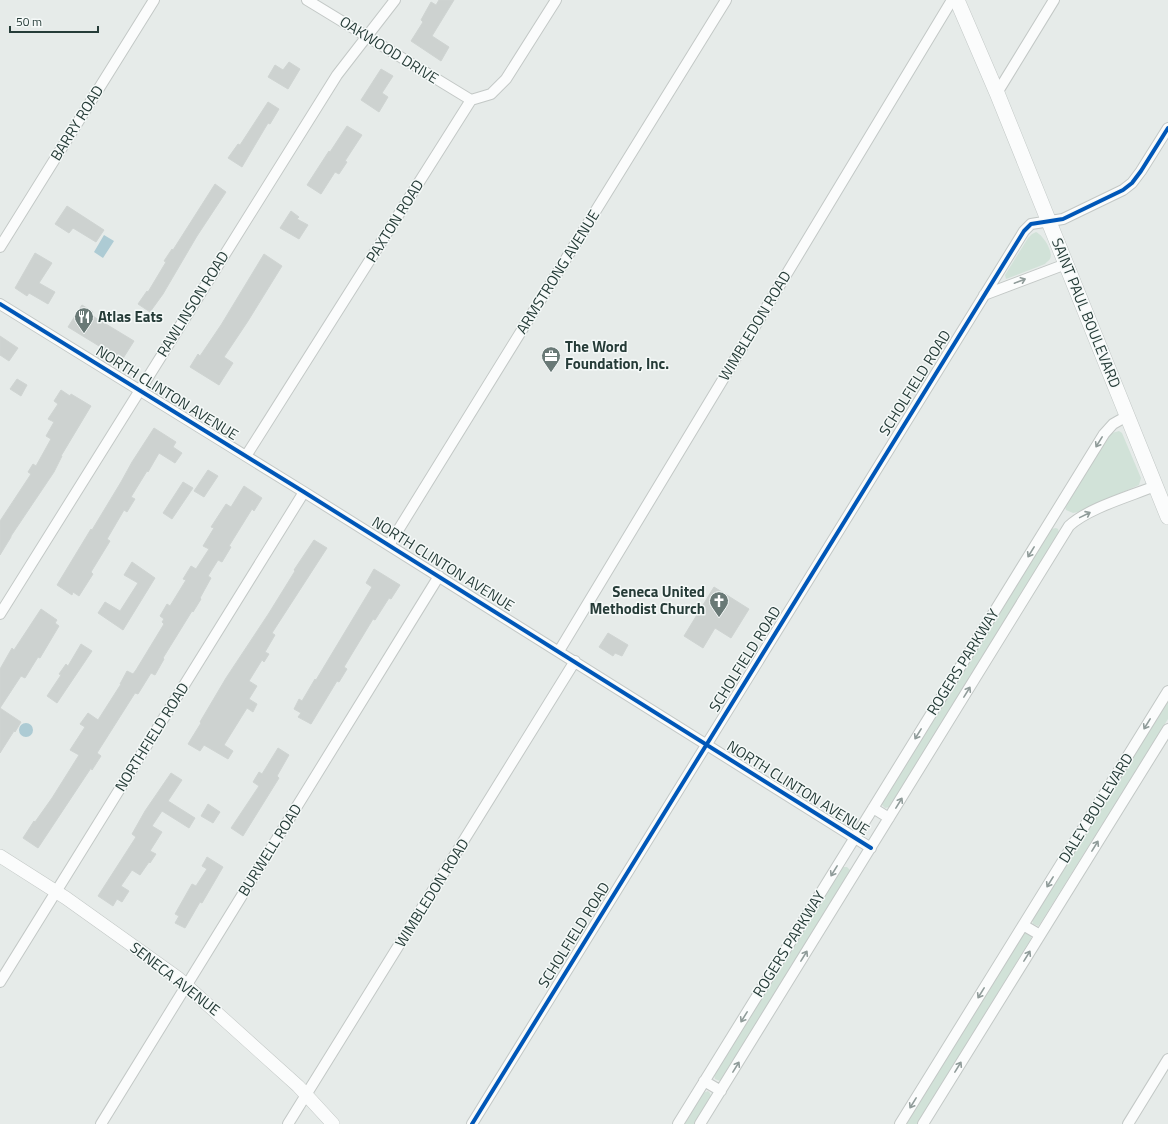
<svg xmlns="http://www.w3.org/2000/svg" width="1168" height="1124" viewBox="0 0 1168 1124" font-family="'Titillium Web',sans-serif">
	<style>
		.green { fill: #d1e2d8 }
		.water { fill: #adcbd4 }
		.building { fill: #cdd2d0; stroke: #cfd4d2 }
		.lines { fill: none; stroke-linecap: round; stroke-linejoin: round }
		.minor-casing { stroke: #c3c8c6; stroke-width: 12 }
		.tertiary-casing { stroke: #c3c8c6; stroke-width: 14 }
		.secondary-casing { stroke: #c3c9c7; stroke-width: 16 }
		.minor { stroke: #fbfcfc; stroke-width: 10 }
		.tertiary { stroke: #fbfcfc; stroke-width: 13 }
		.secondary { stroke: #fbfcfc; stroke-width: 15 }
		.cycleway-casing { stroke: #f5f9f8; stroke-width: 6 }
		.cycleway { stroke: #0057b8; stroke-width: 4 }
		.oneway { stroke: #909c9a }
		.labels { text-anchor: middle; stroke-width: 3; stroke-linejoin: round; paint-order: stroke }
		.street-label { font-size: 15px; fill: #263c38; stroke: #f5f9f8 }
		.poi-label { font-size: 15px; font-weight: bold; fill: #263c38; stroke: #f5f9f8; text-anchor: start }
	</style>
	<rect width="100%" height="100%" fill="#e6ebe9"/>
	<!-- green -->
	<path class="green" d="M1036,232C1043,235 1054,252 1050,259C1049,261 1046,262 1045,264L1006,279L1005,275L1028,238L1032,234Z
		M1119,431L1122,433L1141,478L1139,485L1078,512L1073,513L1066,510L1065,507L1108,437L1112,433Z
		M1056,528L1058,529L1059,532L1057,536L890,807L885,808L882,805V803L1051,529Z
		M1168,700V719L1040,924L1038,926L1033,924L1032,919Z
		M842,867H847L850,870V872L722,1080L720,1081L715,1079L714,1075Z
		M1028,932L1031,936V939L917,1124H906L1023,934Z
		M708,1091L710,1093L711,1097L694,1124H684L703,1093Z"/>
	<!-- water -->
	<path class="water" d="M104,235L114,241L103,258L94,252Z
		M19 730a7 7 0 1 1 14 0a7 7 0 1 1-14 0Z"/>
	<!-- building -->
	<path class="building" d="M439,0H454L432,36L449,47L441,61L411,41L423,22L421,20L431,2L436,5Z
		M289,62L300,69L288,89L268,77L275,65L283,70Z
		M381,69L393,76L382,93L388,97L379,112L361,100Z
		M268,102L279,109L270,124L268,123L242,167L228,158L238,144L240,145Z
		M347,126L362,135L345,161L347,162L339,174L335,172L321,194L307,185L329,151L330,152Z
		M215,184L226,192L197,236L163,294L150,312L138,304L147,291L148,292L166,262L164,261L172,249L173,250Z
		M67,206L104,230L96,242L73,228L69,233L55,224Z
		M291,211L299,217L297,219L308,225L299,239L280,228Z
		M35,253L52,263L39,283L55,292L48,304L29,293L27,296L15,288Z
		M264,254L282,266L248,321L224,357L233,363L219,385L190,367L198,354L200,356L221,325Z
		M82,305L93,312L91,315L134,341L122,360L68,327Z
		M0,336L18,348L9,361L0,355Z
		M17,379L27,385L21,396L10,389Z
		M61,390L70,396L71,394L91,406L61,456H62L54,472L11,536V537L0,555V521L31,474L28,472L33,464L36,466L51,439L46,436L54,422L48,419L58,404L54,401Z
		M154,428L176,442L173,447L182,453L175,463L159,453L148,472L147,471L131,497L135,499L127,512L124,510L107,539L110,541L91,572L93,574L79,596L73,592L72,595L57,585L91,529L92,530L121,482L132,462Z
		M208,470L218,476L204,497L194,491Z
		M183,482L193,488L172,519L163,513Z
		M244,486L262,498L254,511L252,509L229,546L231,547L222,562L218,560L208,576L211,578L200,598L201,599L193,612L192,611L163,658L164,659L155,675L151,673L138,694L135,693L97,753L101,756L92,770L91,768L38,848L23,838L34,821L35,822L52,798L79,755L70,750L85,727L80,724L88,713L98,720L121,684H120L127,671L133,674L136,670L164,624L162,622L164,619L160,616L167,604L170,606L186,580L183,579L191,566L196,569L209,549L203,546L214,528L211,527L226,504L231,507Z
		M314,540L327,548L272,633L275,635L265,652L269,654L264,662L262,660L249,681L257,686L249,699L257,704L253,712L247,708L224,745L233,751L228,759L204,745L200,751L188,744L201,723L200,722L226,678L269,613L295,571L294,570Z
		M132,562L155,578L123,630L98,613L105,602L120,611L138,583L124,575Z
		M374,569L400,585L391,599L389,598L375,620L373,619L344,667L347,669L339,682L337,681L311,724L298,717L301,713L294,709L299,699L302,701L315,679L316,680L372,587L366,583Z
		M714,587L749,609L731,638L715,628L703,648L684,636Z
		M41,609L57,620L55,623L59,626L40,658L38,657L25,678L21,676L0,708V669L12,648L14,650Z
		M608,633L628,645L622,656L615,653L613,656L599,647Z
		M81,644L92,651L57,703L47,696L61,675L59,674L66,664L68,666Z
		M0,708L21,722L15,732L14,731L0,753Z
		M278,748L289,755L277,776L279,778L243,836L231,828L259,786L253,782L259,772L262,774Z
		M171,773L182,780L168,801L195,818L189,828L162,811L152,826L162,832L150,851L156,854L150,863L149,862L140,875L132,870L121,886L129,891L122,902L117,899L113,906L98,896L136,837L132,834L145,811Z
		M208,804L220,812L213,823L201,816Z
		M207,857L223,867L202,903L200,902L185,928L175,923L179,916L175,914L192,884L196,886L207,869L202,866Z"/>
	<g class="lines">
		<defs>
			<path id="minor" d="M307,0L471,100
				M997,93L1054,0
				M0,247L154,0
				M984,295L1066,264
				M0,304L304,492L871,848
				M246,456L471,100L491,94L506,79L556,0
				M389,545L726,0
				M0,614L337,75L395,0
				M559,651L952,0
				M873,808L889,818
				M1023,925L1040,935
				M0,982L304,492
				M704,1081L721,1091
				M101,1124L439,576
				M288,1124L575,661
				M472,1124L1024,231L1031,224L1063,219L1123,190L1132,183L1141,171L1168,128
				M678,1124L1104,434L1113,424L1127,416
				M700,1124L1069,526C1088,508 1131,496 1155,486
				M900,1124L1168,691
				M923,1124L1168,729
				M1128,1124L1168,1059"/>
			<path id="tertiary" d="M0,856L66,898L178,978L298,1086L333,1124"/>
			<path id="secondary" d="M957,0L997,93L1168,517"/>
		</defs>
		<!-- minor casing -->
		<use href="#minor" class="minor-casing"/>
		<!-- tertiary casing -->
		<use href="#tertiary" class="tertiary-casing"/>
		<!-- secondary casing -->
		<use href="#secondary" class="secondary-casing"/>
		<!-- minor -->
		<use href="#minor" class="minor"/>
		<!-- tertiary -->
		<use href="#tertiary" class="tertiary"/>
		<!-- secondary -->
		<use href="#secondary" class="secondary"/>
		<defs>
			<path id="cycleway" d="M0,304L304,492L871,848
				M472,1124L1024,231L1031,224L1063,219L1123,190L1132,183L1141,171L1168,128"/>
		</defs>
		<!-- cycleway casing -->
		<use href="#cycleway" class="cycleway-casing"/>
		<!-- cycleway -->
		<use href="#cycleway" class="cycleway"/>
	</g>
	<!-- one-way arrows -->
	<defs><path id="oneway-shaft" d="M-6 0H5M1.5-3L5.5 0L1.5 3" fill="none" stroke-width="1.6" stroke-linecap="round" stroke-linejoin="round"/></defs>
	<g class="oneway">
		<use href="#oneway-shaft" transform="translate(1020 281) rotate(-21)"/>
		<use href="#oneway-shaft" transform="translate(1099 442) rotate(122)"/>
		<use href="#oneway-shaft" transform="translate(1085 515) rotate(-26)"/>
		<use href="#oneway-shaft" transform="translate(1031 552) rotate(122)"/>
		<use href="#oneway-shaft" transform="translate(967 692) rotate(-58)"/>
		<use href="#oneway-shaft" transform="translate(1147 724) rotate(122)"/>
		<use href="#oneway-shaft" transform="translate(918 734) rotate(122)"/>
		<use href="#oneway-shaft" transform="translate(899 803) rotate(-58)"/>
		<use href="#oneway-shaft" transform="translate(1095 846) rotate(-58)"/>
		<use href="#oneway-shaft" transform="translate(834 871) rotate(122)"/>
		<use href="#oneway-shaft" transform="translate(1050 882) rotate(122)"/>
		<use href="#oneway-shaft" transform="translate(804 956) rotate(-58)"/>
		<use href="#oneway-shaft" transform="translate(1027 956) rotate(-58)"/>
		<use href="#oneway-shaft" transform="translate(981 993) rotate(122)"/>
		<use href="#oneway-shaft" transform="translate(744 1017) rotate(122)"/>
		<use href="#oneway-shaft" transform="translate(736 1067) rotate(-58)"/>
		<use href="#oneway-shaft" transform="translate(958 1067) rotate(-58)"/>
		<use href="#oneway-shaft" transform="translate(913 1103) rotate(122)"/>
	</g>
	<!-- icons -->
	<defs>
		<symbol id="restaurant-pin" viewBox="-11 -11 22 30"><path d="M0 17L-7.5 6A9.5 9.5 0 1 1 7.5 6Z" fill="#697976" stroke="#f5f9f8"/><path d="M-5-6h1v4h1v-4h1v4h1v-4h1v5L-1.5 .5V6h-2V.5L-5-1ZM5-6V6H3V1.5H1.5Q1.5-4 5-6Z" fill="#fff"/></symbol>
		<symbol id="office-pin" viewBox="-11 -11 22 30"><path d="M0 17L-7.5 6A9.5 9.5 0 1 1 7.5 6Z" fill="#697976" stroke="#f5f9f8"/><path d="M-6-3h4V-5.5h4V-3h4V5H-6ZM-1-4.5V-3h2v-1.5ZM-6 0V1H6V0Z" fill="#fff"/></symbol>
		<symbol id="church-pin" viewBox="-11 -11 22 30"><path d="M0 17L-7.5 6A9.5 9.5 0 1 1 7.5 6Z" fill="#697976" stroke="#f5f9f8"/><path d="M-1.2-6h2.4v3.5h3.3v2.4h-3.3V6h-2.4V-.1h-3.3v-2.4h3.3Z" fill="#fff"/></symbol>
	</defs>
	<g fill-rule="evenodd">
		<use href="#restaurant-pin" x="73" y="306" width="22" height="30"/>
		<use href="#office-pin" x="540" y="345" width="22" height="30"/>
		<use href="#church-pin" x="708" y="590" width="22" height="30"/>
	</g>
	<g class="labels">
		<!-- street labels -->
		<g class="street-label">
			<text transform="translate(389 50) rotate(32)" y="5">OAKWOOD DRIVE</text>
			<text transform="translate(77 123) rotate(-58)" y="5">BARRY ROAD</text>
			<text transform="translate(395 221) rotate(-58)" y="5">PAXTON ROAD</text>
			<text transform="translate(558 272) rotate(-58)" y="5">ARMSTRONG AVENUE</text>
			<text transform="translate(193 304) rotate(-58)" y="5">RAWLINSON ROAD</text>
			<text transform="translate(1086 313) rotate(68)" y="5">SAINT PAUL BOULEVARD</text>
			<text transform="translate(755 326) rotate(-59)" y="5">WIMBLEDON ROAD</text>
			<text transform="translate(915 383) rotate(-58)" y="5">SCHOLFIELD ROAD</text>
			<text transform="translate(167 393) rotate(32)" y="5">NORTH CLINTON AVENUE</text>
			<text transform="translate(443 564) rotate(32)" y="5">NORTH CLINTON AVENUE</text>
			<text transform="translate(745 659) rotate(-58)" y="5">SCHOLFIELD ROAD</text>
			<text transform="translate(963 662) rotate(-58)" y="5">ROGERS PARKWAY</text>
			<text transform="translate(152 737) rotate(-58)" y="5">NORTHFIELD ROAD</text>
			<text transform="translate(798 788) rotate(32)" y="5">NORTH CLINTON AVENUE</text>
			<text transform="translate(1096 808) rotate(-58)" y="5">DALEY BOULEVARD</text>
			<text transform="translate(270 850) rotate(-58)" y="5">BURWELL ROAD</text>
			<text transform="translate(432 893) rotate(-58)" y="5">WIMBLEDON ROAD</text>
			<text transform="translate(574 935) rotate(-58)" y="5">SCHOLFIELD ROAD</text>
			<text transform="translate(789 944) rotate(-58)" y="5">ROGERS PARKWAY</text>
			<text transform="translate(175 979) rotate(38)" y="5">SENECA AVENUE</text>
		</g>
		<!-- poi labels -->
		<g class="poi-label">
			<text x="98" y="322">Atlas Eats</text>
			<text x="565" y="352">The Word<tspan x="565" dy="17">Foundation, Inc.</tspan></text>
			<text x="705" y="597" text-anchor="end">Seneca United<tspan x="705" dy="17">Methodist Church</tspan></text>
		</g>
	</g>
	<!-- scale -->
	<path d="M10 26v6h88v-6" fill="none" stroke="#263c38" stroke-width="2"/>
	<text x="16" y="26" font-size="12" fill="#263c38" stroke="#f5f9f8" stroke-width="3" paint-order="stroke">50 m</text>
</svg>
